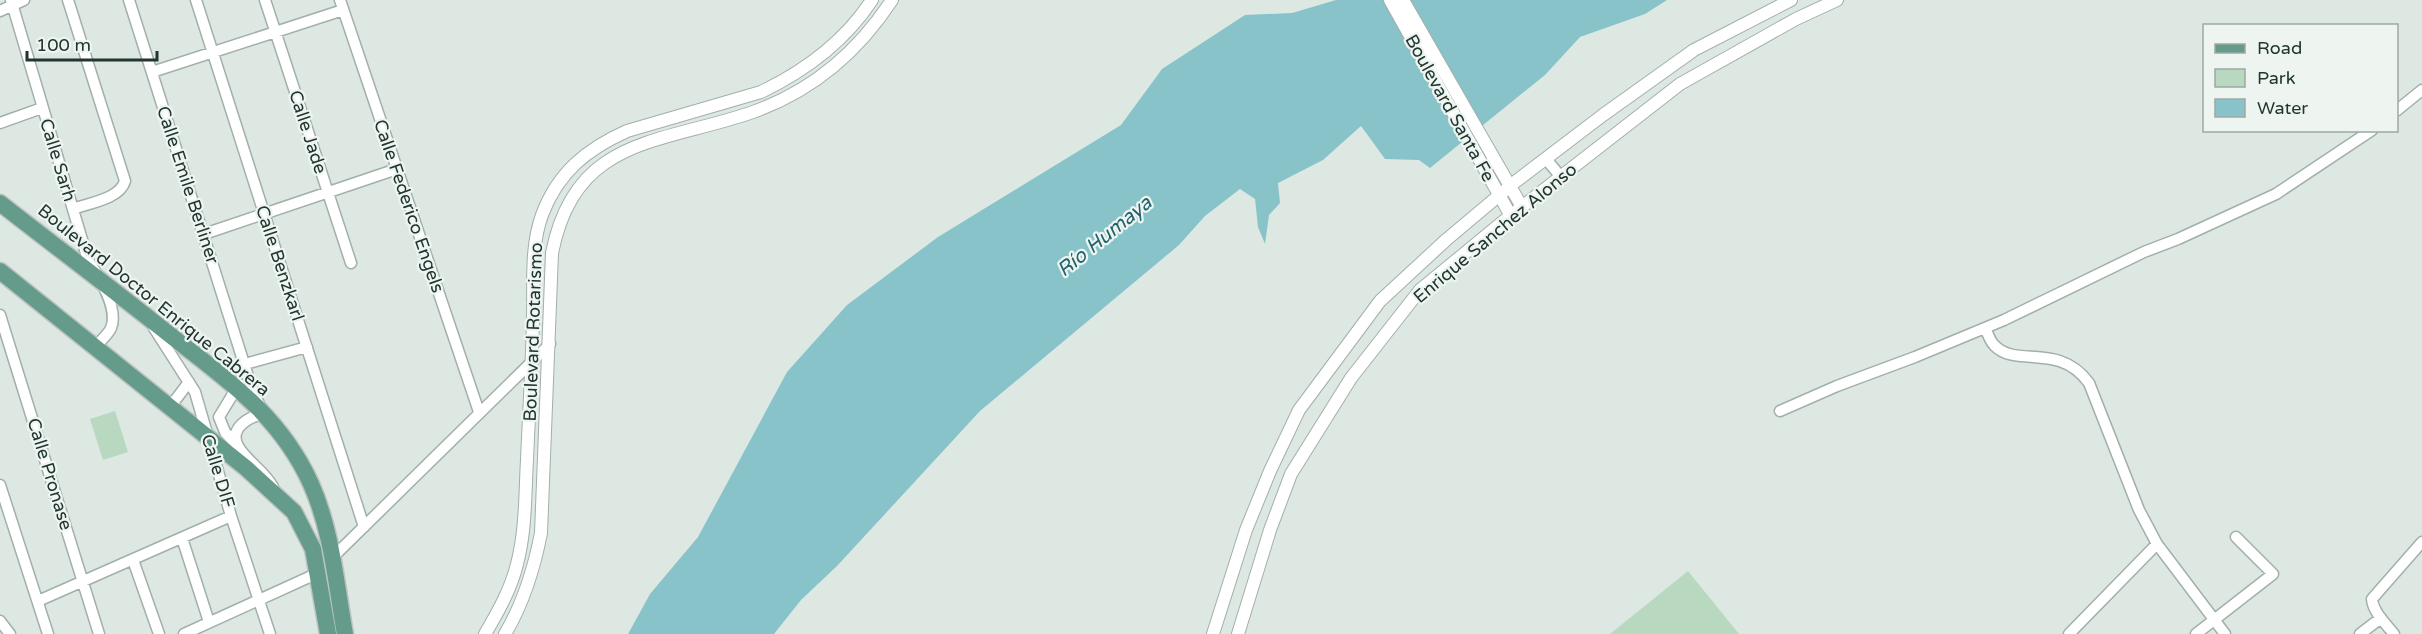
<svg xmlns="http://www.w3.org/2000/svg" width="2422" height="634" viewBox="0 0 2422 634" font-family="'Varela Round',sans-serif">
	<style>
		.green { fill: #b8d8bf }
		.water { fill: #89c3ca }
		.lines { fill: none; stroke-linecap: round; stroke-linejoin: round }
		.minor-casing { stroke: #a2afaa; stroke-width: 13 }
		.tertiary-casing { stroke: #a2afaa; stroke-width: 14 }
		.primary-casing { stroke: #bcc3c1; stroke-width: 19 }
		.minor { stroke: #fff; stroke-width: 10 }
		.tertiary { stroke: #fff; stroke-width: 12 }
		.primary { stroke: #659b8b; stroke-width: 16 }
		.labels { text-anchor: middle; stroke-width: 4.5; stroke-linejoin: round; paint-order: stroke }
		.street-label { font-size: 18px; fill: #213630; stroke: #eef5f1 }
		.water-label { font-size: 20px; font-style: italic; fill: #20636d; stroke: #eef5f1 }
	</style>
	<rect width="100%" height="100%" fill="#dee8e3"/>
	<!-- green -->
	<path class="green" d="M115,411L128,452L103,460L90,419Z
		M1688,571L1739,634H1610Z"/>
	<!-- water -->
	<path class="water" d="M1336,0H1667L1645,14L1580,37L1545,75L1430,168L1419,160L1385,159L1361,126L1323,160L1278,183L1280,203L1269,215L1265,244L1258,227L1255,199L1240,189L1205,216L1179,245L980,411L837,566L801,600L774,634H628L650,594L698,537L787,372L847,305L938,237L1121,125L1162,69L1245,15L1292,13Z"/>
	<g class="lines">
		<defs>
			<path id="minor" d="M11,0L88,260C98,275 119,309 111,328C108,335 100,341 95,347
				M68,0L125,181C120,199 89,203 73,209
				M129,0L253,392L264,414C250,416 228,428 238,446C246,461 264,470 273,487
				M196,0L364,527
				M265,0L351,263
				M340,0L479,412
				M0,11L24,0
				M152,72L343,10
				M2396,111L2422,90
				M0,123L42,108
				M1546,159L1561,177
				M204,234L397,169
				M0,315L99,634
				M154,328L195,392L231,516L270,634
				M1985,328C1988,334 1990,341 1994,345C2016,369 2058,341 2089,383L2139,510L2157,544L2225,634
				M245,364L307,347
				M170,407L189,382
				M1780,411L1837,386L1915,357L2004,320L2144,252L2178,239L2276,194L2372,130
				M237,445L225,432L219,417L239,384
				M0,485L48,634
				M182,538L209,622
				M333,557L550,344
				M133,560L159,634
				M38,601L231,516
				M0,621L10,634
				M184,634L318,573
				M2069,634L2157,544
				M2196,634L2273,574L2236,537
				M2360,634L2381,618
				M2394,634C2386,624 2373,612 2372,599L2422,542"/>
			<path id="tertiary" d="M1390,0L1511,216
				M1403,0L1522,207
				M485,634C498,612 511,589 517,564C526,530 525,494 527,460C529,413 532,366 533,319C534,285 530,248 542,215C558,172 587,149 627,131L761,92C805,71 845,41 872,0
				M505,634C524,602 534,569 541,533L552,253C575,136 661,144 753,112C812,91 858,52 892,0
				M1213,634L1246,530L1270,471L1299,410L1380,301L1446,240L1515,182L1603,115L1694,50L1791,0
				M1238,634L1270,530L1291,474L1351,378L1420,290L1504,221L1680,84L1796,19L1837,0"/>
			<path id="primary" d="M0,203C55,246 111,288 165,331C224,378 279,413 311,484C332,531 336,584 345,634
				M0,271L246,468L294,512L313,549L328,634"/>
		</defs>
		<!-- minor casing -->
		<use href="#minor" class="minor-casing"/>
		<!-- tertiary casing -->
		<use href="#tertiary" class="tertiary-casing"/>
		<!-- primary casing -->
		<use href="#primary" class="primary-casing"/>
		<!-- minor -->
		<use href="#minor" class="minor"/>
		<!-- tertiary -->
		<use href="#tertiary" class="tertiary"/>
		<!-- primary -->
		<use href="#primary" class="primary"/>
	</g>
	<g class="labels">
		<!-- street labels -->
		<g class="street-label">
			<text transform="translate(1450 108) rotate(61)" y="6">Boulevard Santa Fe</text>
			<text transform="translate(308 132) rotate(72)" y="6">Calle Jade</text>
			<text transform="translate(58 160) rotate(73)" y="6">Calle Sarh</text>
			<text transform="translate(188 185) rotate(72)" y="6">Calle Emile Berliner</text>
			<text transform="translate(409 206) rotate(71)" y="6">Calle Federico Engels</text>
			<text transform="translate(1495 233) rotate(-40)" y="6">Enrique Sanchez Alonso</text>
			<text transform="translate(280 263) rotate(72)" y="6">Calle Benzkarl</text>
			<text transform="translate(154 300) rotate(39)" y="6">Boulevard Doctor Enrique Cabrera</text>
			<text transform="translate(533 332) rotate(-88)" y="6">Boulevard Rotarismo</text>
			<text transform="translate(218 471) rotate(73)" y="6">Calle DIF</text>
			<text transform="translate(50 474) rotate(73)" y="6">Calle Pronase</text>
		</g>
		<!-- water labels -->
		<g class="water-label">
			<text transform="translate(1104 236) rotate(-39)" y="7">Río Humaya</text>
		</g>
	</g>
	<!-- legend -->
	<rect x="2203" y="24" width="195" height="108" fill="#eef5f1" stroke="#9ca9a4" stroke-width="1.5"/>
	<rect x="2215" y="44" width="30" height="9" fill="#659b8b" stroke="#9ca9a4" stroke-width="1.5"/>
	<text x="2257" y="54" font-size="18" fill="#213630">Road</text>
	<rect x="2215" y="69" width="30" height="18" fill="#b8d8bf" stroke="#9ca9a4" stroke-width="1.5"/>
	<text x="2257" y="84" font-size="18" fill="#213630">Park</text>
	<rect x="2215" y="99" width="30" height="18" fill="#89c3ca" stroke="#9ca9a4" stroke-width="1.5"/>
	<text x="2257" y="114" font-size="18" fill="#213630">Water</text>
	<!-- scale -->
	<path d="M27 51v9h130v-9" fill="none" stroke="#213630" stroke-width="3"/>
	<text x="36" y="51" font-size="18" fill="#213630" stroke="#eef5f1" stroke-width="4.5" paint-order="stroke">100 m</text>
</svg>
